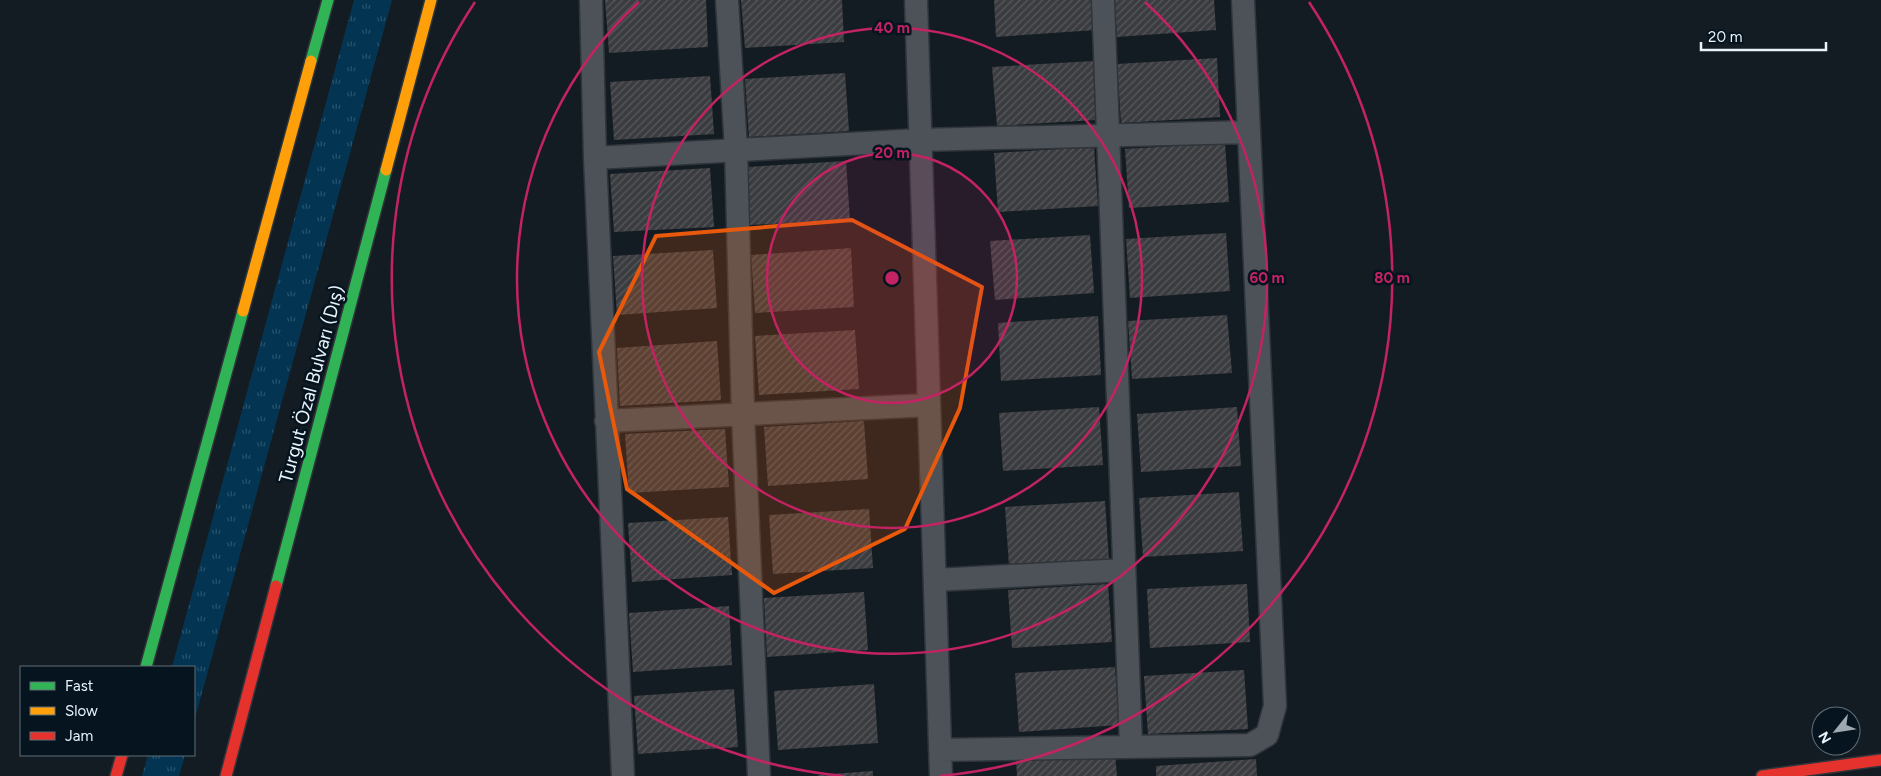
<svg xmlns="http://www.w3.org/2000/svg" width="1881" height="776" viewBox="0 0 1881 776" font-family="Figtree,sans-serif">
	<style>
		.grass { fill: url(#grass-tufts) }
		.building { fill: url(#building-hatch) }
		.lines { fill: none; stroke-linecap: round; stroke-linejoin: round }
		.lane-casing { stroke: #2f353b; stroke-width: 25 }
		.fast-casing { stroke: #2f353b; stroke-width: 14 }
		.slow-casing { stroke: #2f353b; stroke-width: 14 }
		.jam-casing { stroke: #2f353b; stroke-width: 14 }
		.lane { stroke: #4c5258; stroke-width: 22 }
		.fast { stroke: #30b455; stroke-width: 11 }
		.slow { stroke: #ff9f0a; stroke-width: 11 }
		.jam { stroke: #e5322d; stroke-width: 11 }
		.marked { fill: #e8590c; fill-opacity: 0.2; stroke: #e8590c; stroke-width: 4; stroke-linejoin: round }
		.ring { fill: none; stroke: #c42363; stroke-width: 2.5 }
		.labels { text-anchor: middle; stroke-width: 5; stroke-linejoin: round; paint-order: stroke }
		.street-label { font-size: 19px; fill: #e9f3fc; stroke: #05141f }
		.centre { fill: #c42363; stroke: #05141f; stroke-width: 2.5 }
		.ring-label { font-size: 15px; text-anchor: middle; font-weight: bold; fill: #c42363; stroke: #05141f; stroke-width: 5; stroke-linejoin: round; paint-order: stroke }
	</style>
	<defs>
		<pattern id="grass-tufts" width="24" height="20" patternUnits="userSpaceOnUse" patternTransform="scale(1.25)"><rect width="24" height="20" fill="#033553"/><path d="M3 7l-1-3M5 7V3M7 7l1-3M15 17l-1-3M17 17v-4M19 17l1-3" fill="none" stroke="#28536d"/></pattern>
		<pattern id="building-hatch" width="6" height="6" patternUnits="userSpaceOnUse" patternTransform="scale(1.25)"><rect width="6" height="6" fill="#3b3c3f"/><path d="M-1 1l2-2M0 6l6-6M5 7l2-2" fill="none" stroke="#57595c"/></pattern>
	</defs>
	<rect width="100%" height="100%" fill="#141c23"/>
	<!-- grass -->
	<path class="grass" d="M354,0H392L194,722V667H172Z
		M148,755H185L179,776H142Z"/>
	<!-- building -->
	<path class="building" d="M605,0H706L708,47L609,53Z
		M741,0H842L844,42L745,48Z
		M994,0H1094L1096,30L996,37Z
		M1114,0H1214L1216,30L1117,37Z
		M1217,58L1220,117L1121,123L1117,64Z
		M1093,61L1096,120L997,126L992,67Z
		M845,73L849,131L749,137L745,79Z
		M710,76L714,134L614,140L610,82Z
		M1225,143L1229,202L1129,208L1125,149Z
		M1094,147L1098,206L998,212L994,153Z
		M846,161L850,220L750,225L746,167Z
		M710,168L714,227L614,232L610,174Z
		M1226,233L1230,291L1130,298L1126,239Z
		M1090,235L1094,293L995,300L990,241Z
		M851,248L854,307L755,313L751,255Z
		M713,250L717,308L617,315L613,256Z
		M1227,315L1232,373L1132,379L1128,321Z
		M1098,316L1101,375L1001,381L998,323Z
		M855,330L859,389L759,395L755,336Z
		M717,341L721,400L620,406L617,348Z
		M1099,407L1103,465L1003,471L999,413Z
		M1237,407L1241,466L1141,472L1137,414Z
		M864,421L868,479L768,486L764,427Z
		M725,429L729,487L629,493L625,434Z
		M1239,492L1243,551L1143,557L1139,498Z
		M1105,501L1109,560L1009,566L1005,507Z
		M869,509L873,568L773,574L769,515Z
		M728,517L732,575L632,582L628,523Z
		M1108,584L1112,642L1012,648L1008,590Z
		M1247,584L1250,642L1150,648L1147,589Z
		M864,592L868,650L767,657L764,598Z
		M729,606L732,665L633,672L629,613Z
		M1115,667L1119,725L1019,732L1015,673Z
		M1244,670L1248,729L1148,734L1144,676Z
		M874,684L878,743L778,750L774,691Z
		M734,689L738,747L638,754L634,696Z
		M1115,753L1117,776H1017L1016,759Z
		M1256,759L1257,776H1156V766Z
		M873,771V776H818V775Z"/>
	<g class="lines">
		<defs>
			<path id="lane" d="M591,0L595,158L623,776
				M727,0L736,150L743,414L759,776
				M916,0L941,776
				M1103,0L1131,746
				M595,158L920,140L1249,132
				M606,421L929,405
				M935,580L1124,570
				M940,750L1250,745L1267,735L1275,706L1243,0"/>
			<path id="fast" d="M311,61L328,0
				M276,586L386,170
				M146,667L243,311"/>
			<path id="slow" d="M386,170L431,0
				M243,311L311,61"/>
			<path id="jam" d="M116,776L122,755
				M226,776L276,586
				M1762,776L1881,760"/>
		</defs>
		<!-- lane casing -->
		<use href="#lane" class="lane-casing"/>
		<!-- fast casing -->
		<use href="#fast" class="fast-casing"/>
		<!-- slow casing -->
		<use href="#slow" class="slow-casing"/>
		<!-- jam casing -->
		<use href="#jam" class="jam-casing"/>
		<!-- lane -->
		<use href="#lane" class="lane"/>
		<!-- fast -->
		<use href="#fast" class="fast"/>
		<!-- slow -->
		<use href="#slow" class="slow"/>
		<!-- jam -->
		<use href="#jam" class="jam"/>
	</g>
	<!-- marked area -->
	<path class="marked" d="M852,220L982,287L960,408L905,529L774,593L627,489L599,352L656,236Z"/>
	<!-- distance rings -->
	<circle cx="892" cy="278" r="125" fill="#c42363" fill-opacity=".12"/>
	<g class="ring">
		<circle cx="892" cy="278" r="125"/>
		<circle cx="892" cy="278" r="250"/>
		<path d="M1145 2A375 375 0 1 1 639 2"/>
		<path d="M844 776A500 500 0 0 1 475 2M1309 2A500 500 0 0 1 940 776"/>
	</g>
	<g class="labels">
		<!-- street labels -->
		<g class="street-label">
			<text transform="translate(311 384) rotate(-75)" y="7">Turgut Özal Bulvarı (Dış)</text>
		</g>
	</g>
	<circle cx="892" cy="278" r="8" class="centre"/>
	<g class="ring-label">
		<text x="892" y="33">40 m</text>
		<text x="892" y="158">20 m</text>
		<text x="1267" y="283">60 m</text>
		<text x="1392" y="283">80 m</text>
	</g>
	<!-- legend -->
	<rect x="20" y="666" width="175" height="90" fill="#05141f" stroke="#606d77"/>
	<rect x="30" y="682" width="25" height="8" fill="#30b455" stroke="#606d77"/>
	<text x="65" y="691" font-size="15" fill="#e9f3fc">Fast</text>
	<rect x="30" y="707" width="25" height="8" fill="#ff9f0a" stroke="#606d77"/>
	<text x="65" y="716" font-size="15" fill="#e9f3fc">Slow</text>
	<rect x="30" y="732" width="25" height="8" fill="#e5322d" stroke="#606d77"/>
	<text x="65" y="741" font-size="15" fill="#e9f3fc">Jam</text>
	<!-- north arrow -->
	<g transform="translate(1836 731) rotate(240)"><circle r="24" fill="#05141f" stroke="#606d77"/>
	<path d="M0-4L9 19L0 12L-9 19Z" fill="#9ea8b0"/>
	<text y="-8" font-size="14" font-weight="bold" text-anchor="middle" fill="#e9f3fc">N</text>
	</g>
	<!-- scale -->
	<path d="M1701 42v8h125v-8" fill="none" stroke="#e9f3fc" stroke-width="2.5"/>
	<text x="1708" y="42" font-size="15" fill="#e9f3fc" stroke="#05141f" stroke-width="4" paint-order="stroke">20 m</text>
</svg>
